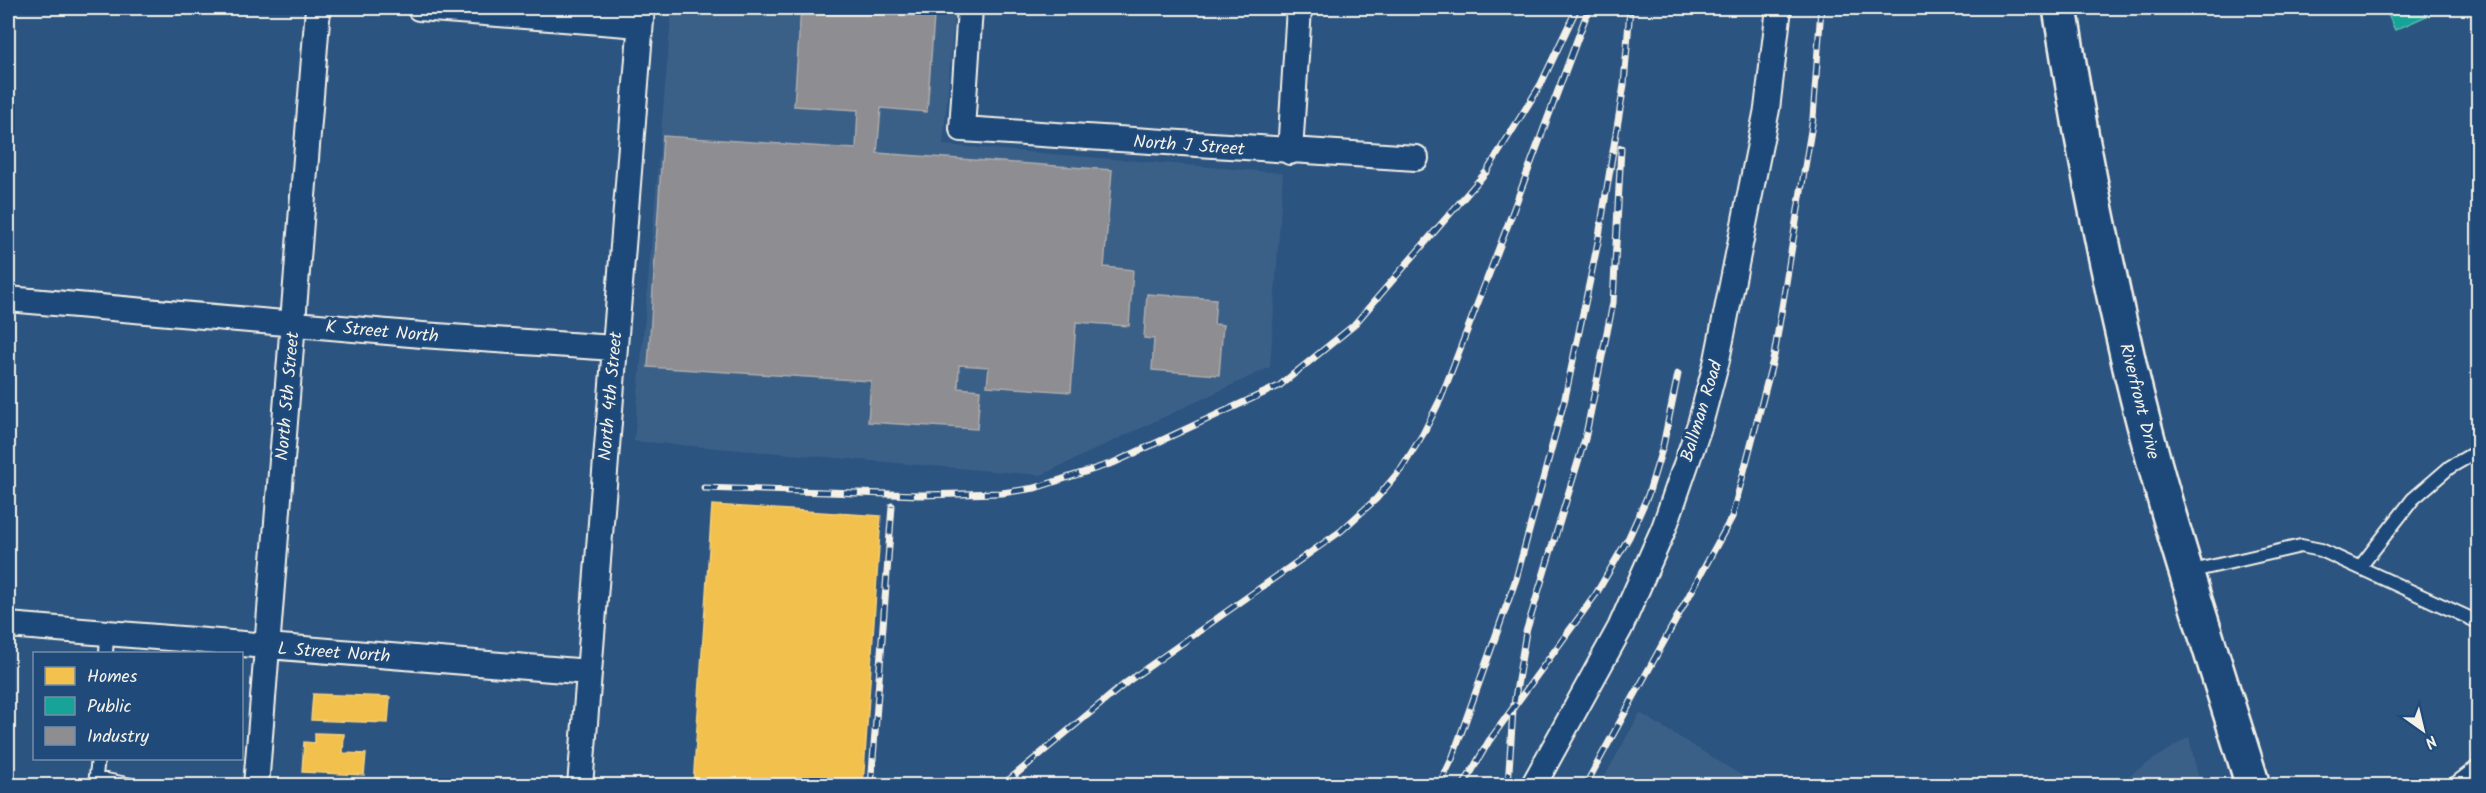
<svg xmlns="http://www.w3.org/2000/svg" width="2486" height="793" viewBox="0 0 2486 793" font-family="Kalam,sans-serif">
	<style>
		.built { fill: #3b6088 }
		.homes { fill: #f2c14e; stroke: #f3cf7c; stroke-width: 1.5 }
		.public { fill: #17a398; stroke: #59bab0; stroke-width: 1.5 }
		.industry { fill: #8d8d92; stroke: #acabac; stroke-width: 1.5 }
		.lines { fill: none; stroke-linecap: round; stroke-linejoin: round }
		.lane-casing { stroke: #f4f1e8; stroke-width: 16 }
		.street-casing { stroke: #f4f1e8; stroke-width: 28 }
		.secondary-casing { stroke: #f4f1e8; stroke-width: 38 }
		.lane { stroke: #1f4a7a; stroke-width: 12 }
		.street { stroke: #1f4a7a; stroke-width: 24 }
		.secondary { stroke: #1f4a7a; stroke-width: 33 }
		.rail-casing { stroke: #f4f1e8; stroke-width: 7 }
		.rail { stroke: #1f4a7a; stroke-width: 4.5; stroke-dasharray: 14; stroke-linecap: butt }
		.labels { text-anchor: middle; stroke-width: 6; stroke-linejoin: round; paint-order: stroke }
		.street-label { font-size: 18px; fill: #f4f1e8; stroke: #1f4a7a }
	</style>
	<rect width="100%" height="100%" fill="#2c5481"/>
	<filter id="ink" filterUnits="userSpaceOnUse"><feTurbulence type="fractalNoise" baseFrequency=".0167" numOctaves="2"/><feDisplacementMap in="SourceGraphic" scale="12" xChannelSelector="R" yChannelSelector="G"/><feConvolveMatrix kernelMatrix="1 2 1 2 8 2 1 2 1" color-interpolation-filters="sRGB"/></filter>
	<g filter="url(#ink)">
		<!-- built -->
		<path class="built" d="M672,8H955L943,145L1283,173L1270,367L1041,475L634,441Z
			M1640,713L1757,785H1600Z
			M2189,737L2200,785H2114Z"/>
		<!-- homes -->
		<path class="homes" d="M712,505L881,516L863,786H693Z
			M313,694L390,697L388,723L311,720Z
			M315,733L344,734L343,753L366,754L364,775L302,772L304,742L315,743Z"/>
		<!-- public -->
		<path class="public" d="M2385,8H2444L2395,30Z"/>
		<!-- industry -->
		<path class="industry" d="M801,8H905L904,14L934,16L927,112L881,108L877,153L1112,170L1104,267L1133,270L1129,326L1076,322L1071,392L987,386L989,367L959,365L958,388L980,390L977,429L868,422L871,381L648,367L663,136L856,149L858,110L794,106Z
			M1147,294L1216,299L1214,324L1223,325L1219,375L1152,370L1154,339L1144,338Z"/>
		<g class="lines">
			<defs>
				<path id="lane" d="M2360,567L2413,499L2450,467L2478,451
					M2188,572L2301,546L2321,550L2478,622
					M106,654L107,633
					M96,778L137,786
					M95,784L98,758
					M2452,786L2478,766"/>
				<path id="street" d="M419,8L640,25
					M970,8L962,129L1416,158
					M1290,152L1299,8
					M8,299L422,335L614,348
					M8,625L589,672
					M256,786L318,8
					M580,786L642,8
					M1533,786L1620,628L1664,528L1700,424L1717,360L1767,109L1779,8"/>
				<path id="secondary" d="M2060,8C2079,130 2103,252 2131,372C2164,512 2211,649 2253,786"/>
			</defs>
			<!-- lane casing -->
			<use href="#lane" class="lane-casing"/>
			<!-- street casing -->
			<use href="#street" class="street-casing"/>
			<!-- secondary casing -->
			<use href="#secondary" class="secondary-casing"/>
			<!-- lane -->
			<use href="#lane" class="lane"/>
			<!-- street -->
			<use href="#street" class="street"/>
			<!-- secondary -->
			<use href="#secondary" class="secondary"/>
			<defs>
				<path id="rail" d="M704,488L920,495L1002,493L1035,488L1113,463L1279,386L1353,326L1487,171L1541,84L1577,8
					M1004,784L1127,682L1341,531L1376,499L1402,468L1423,434L1441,398L1504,235L1589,8
					M871,786L892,506
					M1439,786L1452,759L1516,579L1565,398L1598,242L1624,85L1630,8
					M1463,786L1489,741L1596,594L1629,537L1648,495L1663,446L1678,374
					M1508,786L1513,710L1526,632L1585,439L1613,303L1621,148
					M1585,786L1732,517L1774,356L1813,118L1821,8"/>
			</defs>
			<!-- rail casing -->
			<use href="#rail" class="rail-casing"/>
			<!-- rail -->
			<use href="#rail" class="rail"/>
		</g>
	</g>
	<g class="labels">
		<!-- street labels -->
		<g class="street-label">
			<text transform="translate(1189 145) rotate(4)" y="6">North J Street</text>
			<text transform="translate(382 331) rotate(5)" y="6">K Street North</text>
			<text transform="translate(287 396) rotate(-85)" y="6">North 5th Street</text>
			<text transform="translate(610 396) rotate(-85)" y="6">North 4th Street</text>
			<text transform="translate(2140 401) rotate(76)" y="6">Riverfront Drive</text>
			<text transform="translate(1701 411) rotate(-73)" y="6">Ballman Road</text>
			<text transform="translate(334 652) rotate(4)" y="6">L Street North</text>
		</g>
	</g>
	<!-- margin -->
	<rect width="2486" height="793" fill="none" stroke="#1f4a7a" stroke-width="30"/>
	<rect x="15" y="15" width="2456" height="763" fill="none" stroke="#f4f1e8" stroke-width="2" filter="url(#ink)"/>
	<!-- legend -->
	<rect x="33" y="652" width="210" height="108" fill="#1f4a7a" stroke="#748da6" stroke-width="1.5"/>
	<rect x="45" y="667" width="30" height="18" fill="#f2c14e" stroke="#748da6" stroke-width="1.5"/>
	<text x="87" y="682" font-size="18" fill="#f4f1e8">Homes</text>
	<rect x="45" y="697" width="30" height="18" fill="#17a398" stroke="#748da6" stroke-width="1.5"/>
	<text x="87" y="712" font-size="18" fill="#f4f1e8">Public</text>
	<rect x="45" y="727" width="30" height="18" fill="#8d8d92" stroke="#748da6" stroke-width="1.5"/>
	<text x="87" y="742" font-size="18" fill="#f4f1e8">Industry</text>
	<!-- north arrow -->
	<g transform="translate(2423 730) rotate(146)" stroke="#1f4a7a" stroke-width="4.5" paint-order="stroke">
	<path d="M0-4.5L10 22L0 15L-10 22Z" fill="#f4f1e8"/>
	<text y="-9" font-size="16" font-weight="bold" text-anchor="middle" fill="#f4f1e8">N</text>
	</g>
</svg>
